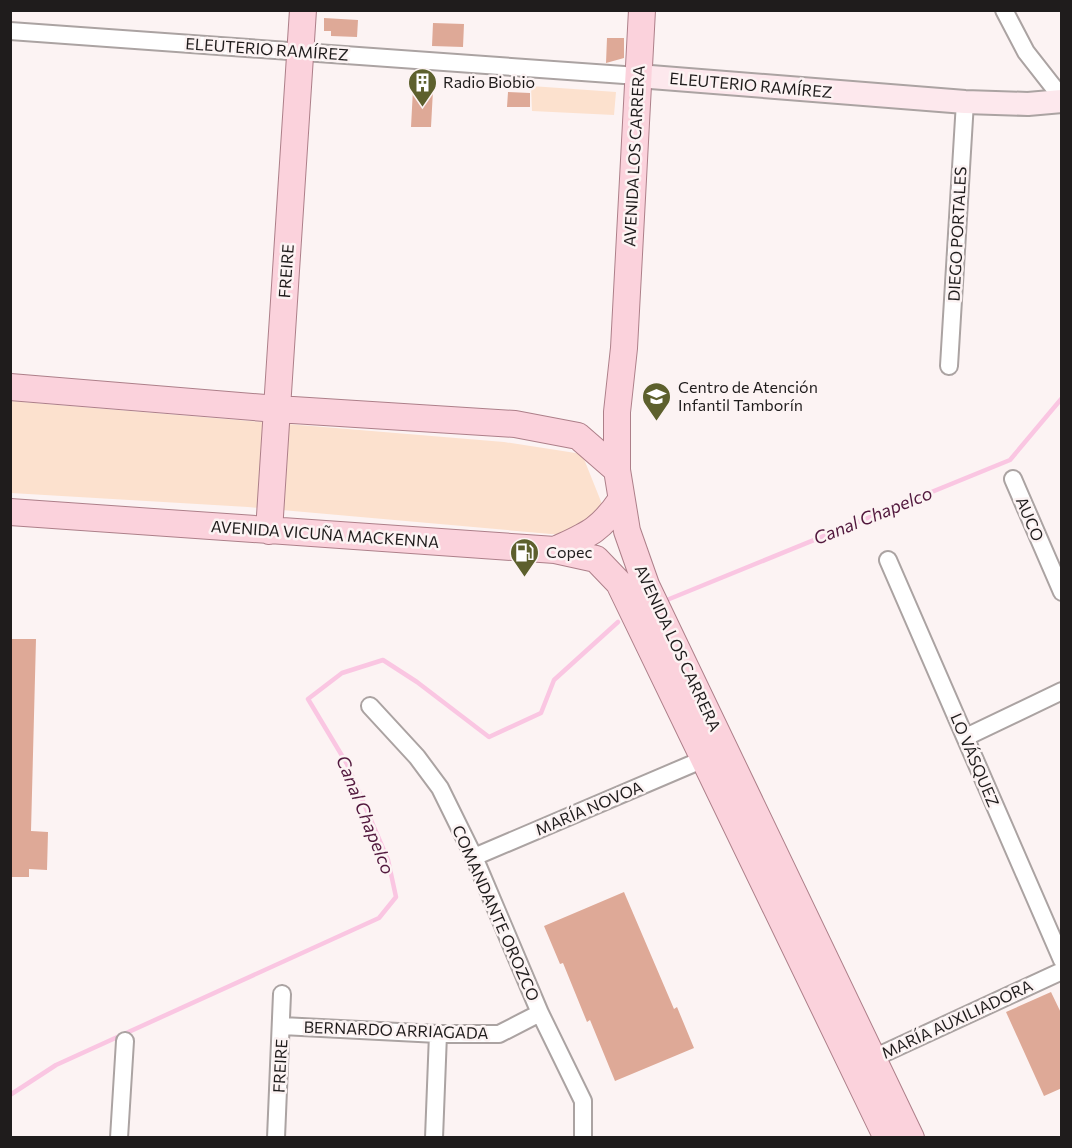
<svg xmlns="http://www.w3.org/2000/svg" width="1072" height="1148" viewBox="0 0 1072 1148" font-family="Commissioner,sans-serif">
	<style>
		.green { fill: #fce1ce }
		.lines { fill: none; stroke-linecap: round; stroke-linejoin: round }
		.stream { stroke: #fac6e2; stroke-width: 4.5 }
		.building { fill: #dea997 }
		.street-casing { stroke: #aba3a2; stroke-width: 20 }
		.secondary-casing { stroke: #aba3a2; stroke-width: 26 }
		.primary-casing { stroke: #ad7f89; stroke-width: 28 }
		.street { stroke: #fff; stroke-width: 16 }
		.secondary { stroke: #fde8ed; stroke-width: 22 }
		.primary { stroke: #fbd2dc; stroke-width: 26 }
		.labels { text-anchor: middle; stroke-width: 5; stroke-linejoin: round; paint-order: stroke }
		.street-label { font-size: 16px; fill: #1f1c1c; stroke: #fcf3f3 }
		.poi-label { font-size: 16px; fill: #1f1c1c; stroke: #fcf3f3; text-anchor: start }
		.water-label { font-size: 18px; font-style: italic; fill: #52183d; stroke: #fcf3f3 }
	</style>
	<rect width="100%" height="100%" fill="#fcf3f3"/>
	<!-- green -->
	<path class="green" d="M531,86L616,92L614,115L532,111Z
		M10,401L504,442L582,454L602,504L588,529L562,535L248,507L11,493Z"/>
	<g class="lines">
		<!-- stream -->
		<path class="stream" d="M662,602L1010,460L1062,398
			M10,1095L56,1065L379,918L396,897L388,860L347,764L308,699L342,673L383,660L417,682L489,737L541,713L554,680L618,622"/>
	</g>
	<!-- building -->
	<path class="building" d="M324,18L358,20L357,37L331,36V31H324Z
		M433,23L464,24L463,47L432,46Z
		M607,38H624V58L606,63Z
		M413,89L433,90L431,127H411Z
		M508,92L530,93V107H507Z
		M10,639H36L31,831L48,832L47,870L29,869V877H10Z
		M624,892L674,1009L677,1007L694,1048L615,1081L590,1020L587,1022L563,963L560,964L544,926Z
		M1051,992L1062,1015V1088L1044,1096L1006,1012Z"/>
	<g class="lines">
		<defs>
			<path id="street" d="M1004,10L1026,52L1062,98
				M10,31L638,76
				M949,366L965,102
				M1013,479L1062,592
				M888,560L1062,960
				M370,706L417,757L440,788L474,857L540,1013L583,1101V1138
				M966,737L1062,691
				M474,857L704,759
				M282,1026L438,1034H499L540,1013
				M865,1062L1062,971
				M119,1138L125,1041
				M276,1138L282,994
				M434,1138L438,1034"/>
			<path id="secondary" d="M638,76L965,102L1028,104L1062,101"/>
			<path id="primary" d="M642,10L624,348L617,412V470L627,531L646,585L911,1138
				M10,387L277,409L515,424L578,436L617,470
				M10,512L555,550C587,535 600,531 621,500
				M269,531L303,10
				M555,550L596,559L619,583L887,1138"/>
		</defs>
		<!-- street casing -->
		<use href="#street" class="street-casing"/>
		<!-- secondary casing -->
		<use href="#secondary" class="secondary-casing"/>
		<!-- primary casing -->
		<use href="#primary" class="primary-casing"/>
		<!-- street -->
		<use href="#street" class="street"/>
		<!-- secondary -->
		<use href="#secondary" class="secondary"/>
		<!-- primary -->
		<use href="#primary" class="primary"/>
	</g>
	<!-- icons -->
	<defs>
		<symbol id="building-pin" viewBox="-11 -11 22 30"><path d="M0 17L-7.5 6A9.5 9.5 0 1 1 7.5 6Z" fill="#5d602d" stroke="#fcf3f3"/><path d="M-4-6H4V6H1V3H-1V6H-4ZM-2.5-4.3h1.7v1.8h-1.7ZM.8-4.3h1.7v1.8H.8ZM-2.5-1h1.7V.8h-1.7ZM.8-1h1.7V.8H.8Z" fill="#fff"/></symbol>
		<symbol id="school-pin" viewBox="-11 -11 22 30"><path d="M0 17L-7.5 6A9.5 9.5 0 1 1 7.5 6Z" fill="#5d602d" stroke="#fcf3f3"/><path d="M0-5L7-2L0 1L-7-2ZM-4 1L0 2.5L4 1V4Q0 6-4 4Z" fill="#fff"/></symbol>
		<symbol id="fuel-pin" viewBox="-11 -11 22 30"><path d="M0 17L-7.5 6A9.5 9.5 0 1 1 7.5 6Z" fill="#5d602d" stroke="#fcf3f3"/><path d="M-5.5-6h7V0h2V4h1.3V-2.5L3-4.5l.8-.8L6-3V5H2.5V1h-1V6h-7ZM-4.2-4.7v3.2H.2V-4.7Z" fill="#fff"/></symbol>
	</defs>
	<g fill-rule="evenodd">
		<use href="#building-pin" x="406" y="66" width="33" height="45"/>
		<use href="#school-pin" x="640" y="380" width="33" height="45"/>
		<use href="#fuel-pin" x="508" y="536" width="33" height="45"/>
	</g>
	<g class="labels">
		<!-- street labels -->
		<g class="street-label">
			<text transform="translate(267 49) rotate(4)" y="6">ELEUTERIO RAMÍREZ</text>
			<text transform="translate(751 85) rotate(5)" y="6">ELEUTERIO RAMÍREZ</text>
			<text transform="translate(634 156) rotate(-87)" y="6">AVENIDA LOS CARRERA</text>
			<text transform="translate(957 234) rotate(-87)" y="6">DIEGO PORTALES</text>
			<text transform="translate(286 271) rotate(-86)" y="6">FREIRE</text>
			<text transform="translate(1030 519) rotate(67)" y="6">AUCO</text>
			<text transform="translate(325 534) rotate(4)" y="6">AVENIDA VICUÑA MACKENNA</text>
			<text transform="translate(678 648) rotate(65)" y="6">AVENIDA LOS CARRERA</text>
			<text transform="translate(975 760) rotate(67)" y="6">LO VÁSQUEZ</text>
			<text transform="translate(589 808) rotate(-23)" y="6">MARÍA NOVOA</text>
			<text transform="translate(496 913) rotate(66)" y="6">COMANDANTE OROZCO</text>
			<text transform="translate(957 1019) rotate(-25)" y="6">MARÍA AUXILIADORA</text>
			<text transform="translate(396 1030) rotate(2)" y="6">BERNARDO ARRIAGADA</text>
			<text transform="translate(280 1066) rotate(-87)" y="6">FREIRE</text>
		</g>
		<!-- poi labels -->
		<g class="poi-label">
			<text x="443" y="88">Radio Biobio</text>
			<text x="678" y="393">Centro de Atención<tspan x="678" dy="18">Infantil Tamborín</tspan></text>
			<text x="546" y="558">Copec</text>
		</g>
		<!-- water labels -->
		<g class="water-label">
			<text transform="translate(873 516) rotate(-22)" y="6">Canal Chapelco</text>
			<text transform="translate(365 815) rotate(68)" y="6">Canal Chapelco</text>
		</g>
	</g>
	<!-- border -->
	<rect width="1072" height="1148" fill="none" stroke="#1f1c1c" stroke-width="24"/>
</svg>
